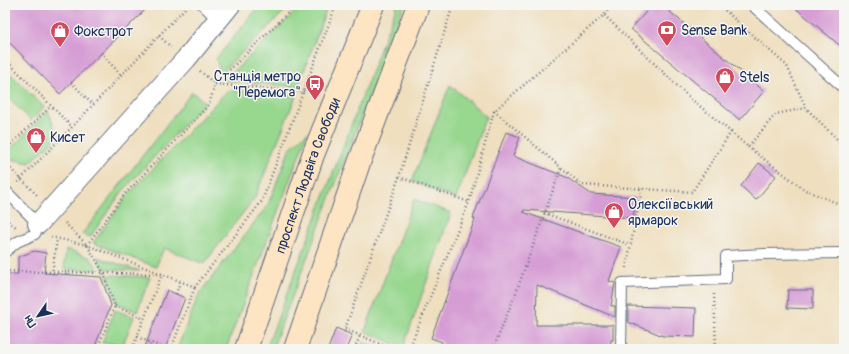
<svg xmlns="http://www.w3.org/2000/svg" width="849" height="354" viewBox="0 0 849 354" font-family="Pangolin,sans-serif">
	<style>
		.green { fill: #97d78e; stroke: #598376 }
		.building { fill: #d69cd4 }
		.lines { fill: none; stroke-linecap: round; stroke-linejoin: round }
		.lane-casing { stroke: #656d80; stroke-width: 12 }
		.street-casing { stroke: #656d80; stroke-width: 22 }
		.secondary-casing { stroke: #656d80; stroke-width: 24 }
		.path { stroke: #656d80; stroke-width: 2.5; stroke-dasharray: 1 3; stroke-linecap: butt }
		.lane { stroke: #fff; stroke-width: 10 }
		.street { stroke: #fff; stroke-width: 20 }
		.secondary { stroke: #fde5c4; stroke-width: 22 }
		.labels { text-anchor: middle; stroke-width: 3; stroke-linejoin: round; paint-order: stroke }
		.poi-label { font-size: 14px; fill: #1b2f5e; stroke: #f6f6f2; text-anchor: start }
		.street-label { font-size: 14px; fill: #1b2f5e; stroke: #f6f6f2 }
	</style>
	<rect width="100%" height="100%" fill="#f6f6f2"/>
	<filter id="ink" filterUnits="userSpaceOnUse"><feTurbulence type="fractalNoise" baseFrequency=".025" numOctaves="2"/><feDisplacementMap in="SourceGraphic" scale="8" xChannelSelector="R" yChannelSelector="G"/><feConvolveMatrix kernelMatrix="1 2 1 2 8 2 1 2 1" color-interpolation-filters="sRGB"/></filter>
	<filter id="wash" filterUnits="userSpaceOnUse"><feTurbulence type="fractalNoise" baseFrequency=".012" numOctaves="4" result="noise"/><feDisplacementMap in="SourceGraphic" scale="16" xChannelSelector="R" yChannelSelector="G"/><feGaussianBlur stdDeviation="0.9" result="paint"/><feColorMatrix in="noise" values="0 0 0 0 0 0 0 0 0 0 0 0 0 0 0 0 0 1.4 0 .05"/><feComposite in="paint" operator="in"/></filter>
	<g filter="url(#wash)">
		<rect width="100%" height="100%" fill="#efdfbf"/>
		<!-- green -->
		<path class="green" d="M260,5H291L221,73L216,59Z
			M302,5H328L298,87L225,80Z
			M397,5H404L272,349H266Z
			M5,68L44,107L31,121L5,94Z
			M450,85L486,116L456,199L412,181Z
			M228,90L296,96L255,197L204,264L164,248L156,267L93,243L127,196Z
			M192,92L205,102L122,192L90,237L82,234Z
			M48,111L58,136L30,163L5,158V154Z
			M308,132L226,349H177L199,294L268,205L290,148Z
			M414,199L451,213L403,348L365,331Z
			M66,249L91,258L98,270L64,269Z
			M97,257L140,271L104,269Z
			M107,275L150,277L137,312L117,303Z
			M115,310L134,317L123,344L102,343Z
			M363,342L380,349H361Z"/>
		<g id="blocks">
			<!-- building -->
			<path class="building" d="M5,5H150L60,94L5,38Z
				M652,5H662L764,91L740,120L631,29Z
				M792,5H844V49Z
				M506,132L520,137L513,156L566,177L591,194L636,197L633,218L524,210L523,212L621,247L609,281L615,283L611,306H615V317L537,285L536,325H613V340H611L610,349H441L442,342L431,338L475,219L473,218Z
				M759,163L776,176L756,200L741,186Z
				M34,251L46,253L44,273L101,277L111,305L94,349H5V274H18V257Z
				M167,290L185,298L165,349H144Z
				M788,290H813V309L787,308Z
				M628,306L696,308L695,337L663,336L628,322Z
				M336,328L352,335L346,349H328Z"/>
		</g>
	</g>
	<g filter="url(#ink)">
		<use href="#blocks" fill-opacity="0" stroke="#656d80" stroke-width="1"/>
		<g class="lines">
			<defs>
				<path id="lane" d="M203,5L218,20
					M752,5L844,88
					M5,190L38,224L35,234L24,239
					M5,252L17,242L30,236
					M621,349L622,283L726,279V256L764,254L844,253"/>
				<path id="street" d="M38,224L186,59L230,5"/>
				<g id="secondary">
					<path id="s1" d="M246,349L313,155L373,5"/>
					<path d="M295,349L359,163L418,5"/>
				</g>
			</defs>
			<!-- lane casing -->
			<use href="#lane" class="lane-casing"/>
			<!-- street casing -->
			<use href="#street" class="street-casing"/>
			<!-- secondary casing -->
			<use href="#secondary" class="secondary-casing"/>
			<!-- path -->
			<path class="path" d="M719,5L787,66L806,108L844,146
				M159,36L171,47
				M101,53L121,75
				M5,59L72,127
				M200,71L215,84L304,92
				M71,82L93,105
				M494,111L582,185L692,192L731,132L690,98L604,15
				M731,132L748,147L776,114L806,108
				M748,147L805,190L844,206
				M5,150L51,106
				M5,163L37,195
				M399,177L469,202
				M18,182L72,127L188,5
				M544,213L630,245
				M5,219L16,227
				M65,223L87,245L103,272L115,306L97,349
				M51,237L87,245L195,287L262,201L336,5
				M87,245L125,194L209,105L215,84L296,5
				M626,268L641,194L640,188
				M5,271L162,274L132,349
				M52,274L57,239
				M176,294L180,282
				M714,294L716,349
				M115,306L144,319
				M345,329L392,349
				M344,332L399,177L453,5
				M137,337L167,349
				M95,346L133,347
				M148,349L151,342
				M171,349L195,287
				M355,349L360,335
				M409,349L469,202L494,111L604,15L612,5
				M493,349L517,290L561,168"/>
			<!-- lane -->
			<use href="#lane" class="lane"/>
			<!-- street -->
			<use href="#street" class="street"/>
			<!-- secondary -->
			<use href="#secondary" class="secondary"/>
		</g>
	</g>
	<!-- icons -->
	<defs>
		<symbol id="bank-pin" viewBox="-11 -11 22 30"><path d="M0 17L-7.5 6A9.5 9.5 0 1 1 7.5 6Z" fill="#d1495b" stroke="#f6f6f2"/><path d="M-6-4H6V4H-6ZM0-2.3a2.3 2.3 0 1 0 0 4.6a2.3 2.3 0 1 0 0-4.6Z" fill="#fff"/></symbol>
		<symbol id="shop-pin" viewBox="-11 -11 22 30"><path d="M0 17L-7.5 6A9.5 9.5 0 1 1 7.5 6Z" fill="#d1495b" stroke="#f6f6f2"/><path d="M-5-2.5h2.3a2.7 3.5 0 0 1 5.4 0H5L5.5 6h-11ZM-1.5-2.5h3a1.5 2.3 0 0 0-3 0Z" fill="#fff"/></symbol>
		<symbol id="bus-pin" viewBox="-11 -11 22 30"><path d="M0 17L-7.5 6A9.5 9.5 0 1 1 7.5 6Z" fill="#d1495b" stroke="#f6f6f2"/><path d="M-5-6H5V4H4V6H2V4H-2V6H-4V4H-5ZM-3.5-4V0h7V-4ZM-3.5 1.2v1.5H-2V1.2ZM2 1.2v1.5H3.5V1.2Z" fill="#fff"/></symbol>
	</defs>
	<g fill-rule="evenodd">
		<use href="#bank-pin" x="656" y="19" width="22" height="30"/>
		<use href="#shop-pin" x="49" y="20" width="22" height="30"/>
		<use href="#shop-pin" x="714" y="66" width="22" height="30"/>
		<use href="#bus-pin" x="304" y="73" width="22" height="30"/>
		<use href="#shop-pin" x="25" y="126" width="22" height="30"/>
		<use href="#shop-pin" x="603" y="201" width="22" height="30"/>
	</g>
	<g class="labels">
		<!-- poi labels -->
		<g class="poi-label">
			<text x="681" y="35">Sense Bank</text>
			<text x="74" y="36">Фокстрот</text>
			<text x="301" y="81" text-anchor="end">Станція метро<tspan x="301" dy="16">"Перемога"</tspan></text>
			<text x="739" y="82">Stels</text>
			<text x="50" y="142">Кисет</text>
			<text x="628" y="209">Олексіївський<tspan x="628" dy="16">ярмарок</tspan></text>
		</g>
		<!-- street labels -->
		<g class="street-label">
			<text dy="5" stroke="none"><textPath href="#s1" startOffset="184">проспект Людвіга Свободи</textPath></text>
		</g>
	</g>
	<!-- margin -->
	<rect width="849" height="354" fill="none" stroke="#f6f6f2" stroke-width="20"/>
	<!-- north arrow -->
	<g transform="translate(38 316) rotate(236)" stroke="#f6f6f2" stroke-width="3" paint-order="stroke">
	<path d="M0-3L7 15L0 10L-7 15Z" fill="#1b2f5e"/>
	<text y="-6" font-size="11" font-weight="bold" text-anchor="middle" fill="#1b2f5e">Пн</text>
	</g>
</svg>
